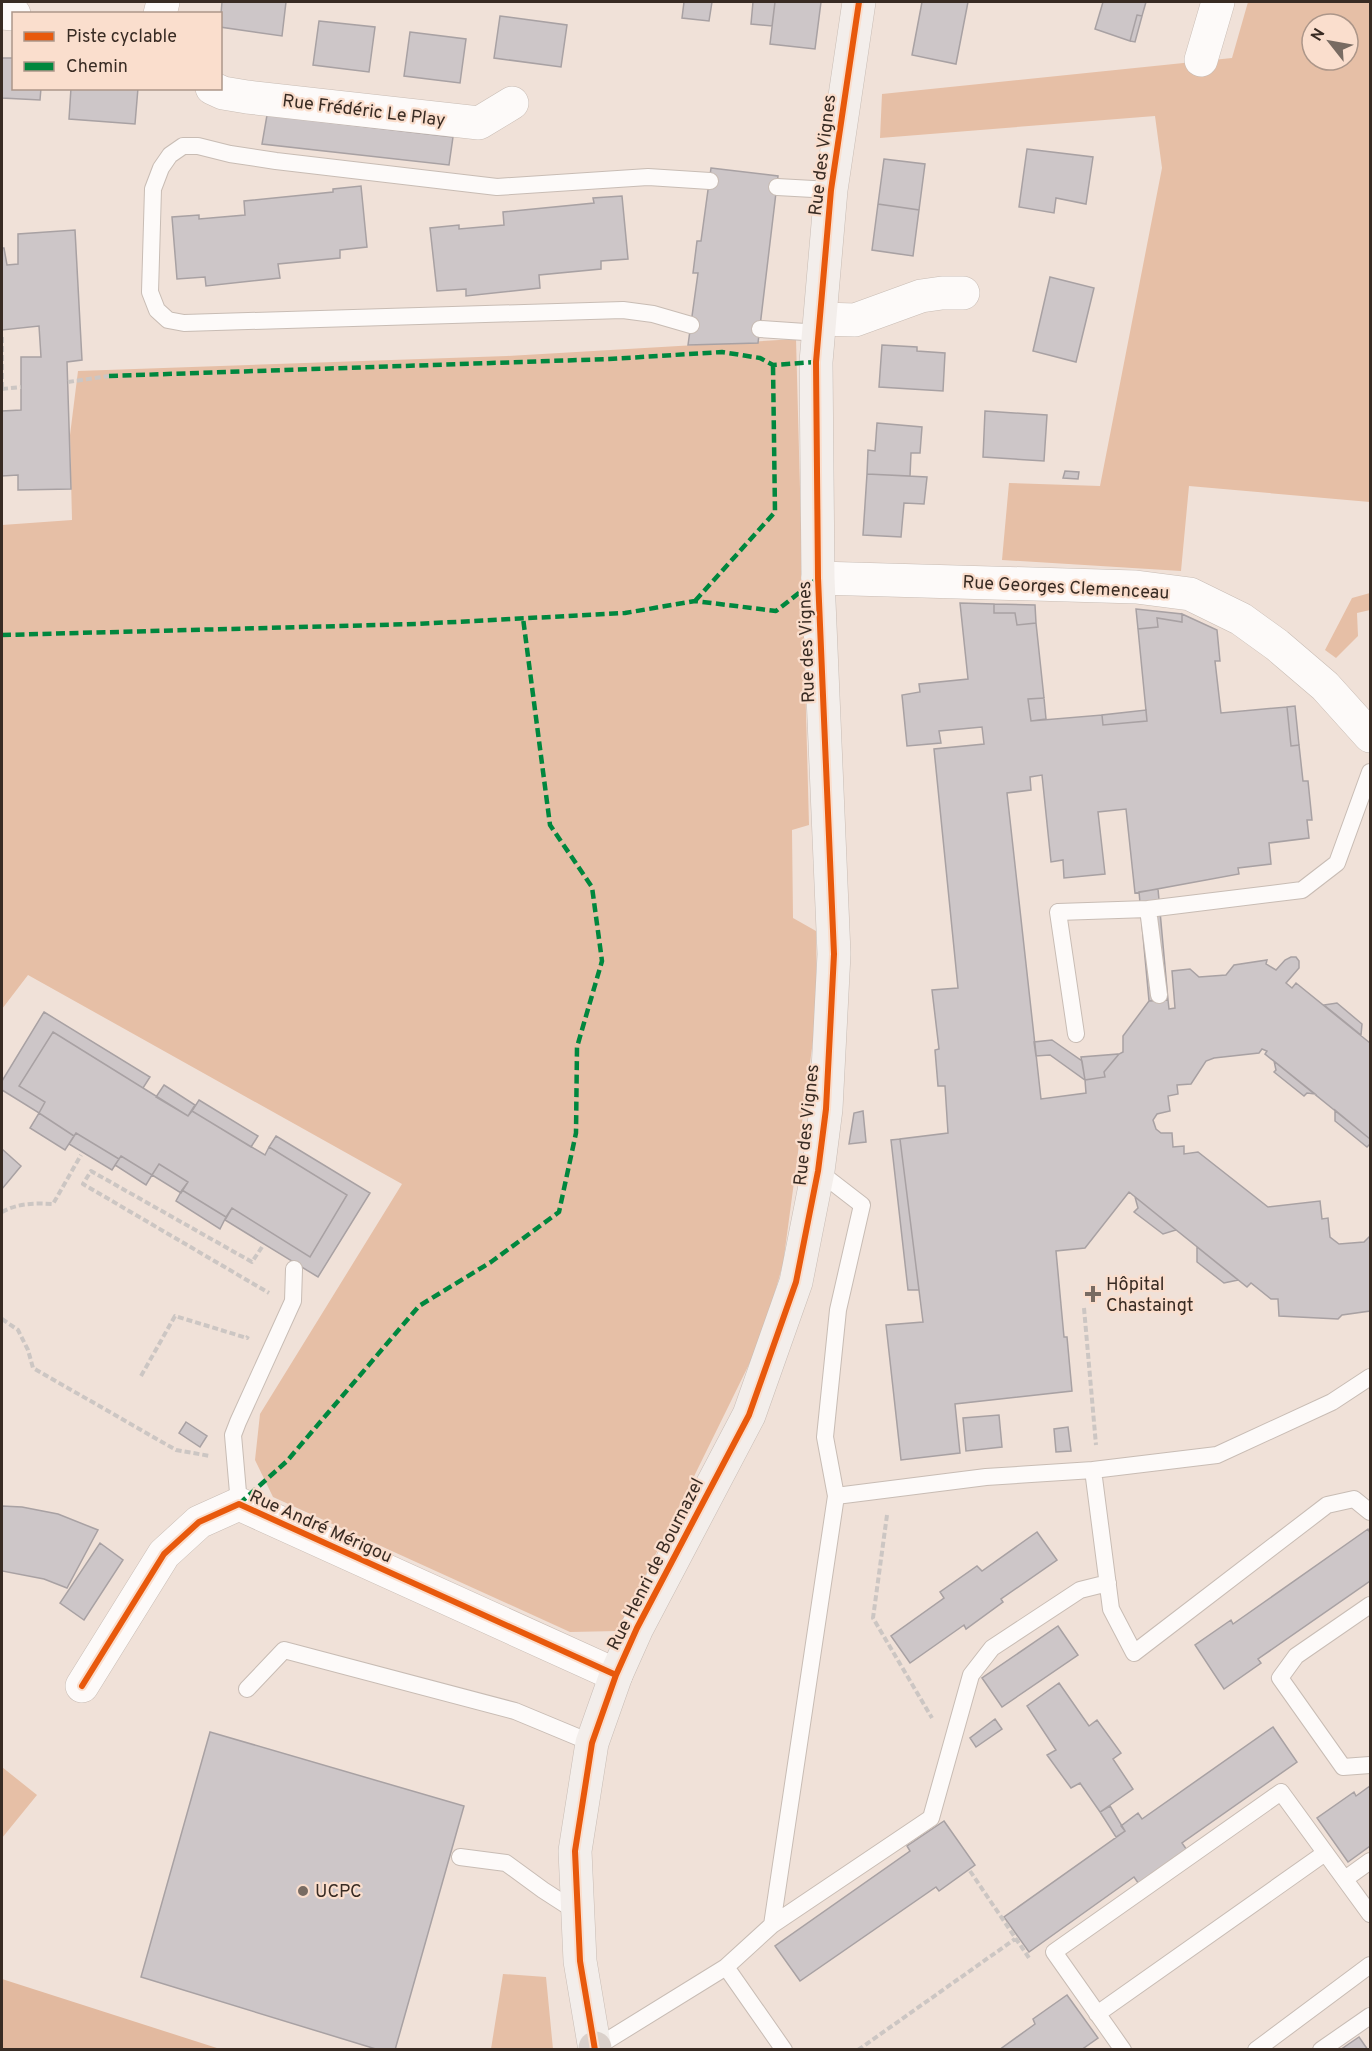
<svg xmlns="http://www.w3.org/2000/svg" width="1372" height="2051" viewBox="0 0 1372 2051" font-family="Overpass,sans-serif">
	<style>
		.green { fill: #e6bfa6; fill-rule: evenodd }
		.forest { fill: #e2b99f }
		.building { fill: #cdc6c8; stroke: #a8a1a3; stroke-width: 1.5 }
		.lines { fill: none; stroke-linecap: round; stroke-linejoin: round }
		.lane-casing { stroke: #c8bcb4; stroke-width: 18 }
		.street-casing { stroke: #c8bcb4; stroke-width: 34 }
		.secondary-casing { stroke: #c8bcb4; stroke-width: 34 }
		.highway-casing { stroke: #ac9c92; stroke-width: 34 }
		.path { stroke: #ccc6c3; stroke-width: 4; stroke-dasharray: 6 3; stroke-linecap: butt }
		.lane { stroke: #fdfaf9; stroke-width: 16 }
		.street { stroke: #fdfaf9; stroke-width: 33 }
		.secondary { stroke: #f3eeeb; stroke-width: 33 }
		.highway { stroke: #dad0ca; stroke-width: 33 }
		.quiet { stroke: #00873e; stroke-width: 4.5; stroke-dasharray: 9 4.5; stroke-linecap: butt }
		.cycleway-casing { stroke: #fadecd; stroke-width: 10 }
		.cycleway { stroke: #e8590c; stroke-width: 6 }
		.poi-dot { fill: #786b62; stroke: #fadecd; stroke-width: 2 }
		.labels { text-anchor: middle; stroke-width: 4.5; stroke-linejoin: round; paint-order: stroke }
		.street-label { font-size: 18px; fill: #382b23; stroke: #fadecd }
		.poi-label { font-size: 18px; fill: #382b23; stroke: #fadecd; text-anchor: start }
	</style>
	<rect width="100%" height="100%" fill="#f0e1d8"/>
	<!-- green -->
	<path class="green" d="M1248,2H1370V502L1189,486L1181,571L1002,560L1009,483L1100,486L1162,168L1155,116L880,138L882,94L1232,58ZM1312,24H1348V60H1312Z
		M796,339L809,825L792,830L793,918L816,931L817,1011L783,1264L761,1340L618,1631L570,1632L273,1497L255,1460L260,1414L402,1184L28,975L2,1009V525L72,520L70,435L78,371L507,356Z
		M1370,593V610L1357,613L1358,636L1336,658L1325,650L1352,598Z
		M2,1767L37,1795L2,1838Z
		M503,1974L546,1977L553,2049H491Z"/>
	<!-- forest -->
	<path class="forest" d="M2,1979L220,2049H2Z"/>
	<!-- building -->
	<path class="building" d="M222,2H286L282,36L220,27Z
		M684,2H712L709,21L682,18Z
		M753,2H775L772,26L751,24Z
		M775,2H821L815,49L770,44Z
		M922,2H968L956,64L912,55Z
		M1103,2H1146L1142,16L1137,15L1130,41L1095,29Z
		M1137,15L1142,16L1135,42L1130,41Z
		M500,16L567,25L561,67L494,58Z
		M319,21L375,27L369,72L313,65Z
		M410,32L466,39L460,83L404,76Z
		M2,58H14V88H41L40,100L2,98Z
		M71,88H138L135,124L69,119Z
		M267,115L453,137L449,165L262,144Z
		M1027,149L1093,157L1086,204L1056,198L1054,213L1019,207Z
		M884,159L925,164L919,210L878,204Z
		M711,168L778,176L758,343L688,345L698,273H693L697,241H701Z
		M361,186L367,247L340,250V258L278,264L280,278L206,286L205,277L177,279L172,217L199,215V219L245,215L244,201L333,192V189Z
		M622,196L628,259L601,261V269L539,275L540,288L466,296V289L437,291L430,228L459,225V229L504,225L503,212L594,203L593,198Z
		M878,204L919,210L913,256L872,250Z
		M75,230L82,360L67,362L71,489L18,490V475L2,476V411L21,410V357H41L39,326L2,330V248H4L7,265L18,264V234Z
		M1050,277L1094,288L1076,362L1033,351Z
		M882,345L917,347V351L945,353L943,391L879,387Z
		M985,411L1047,415L1044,461L983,457Z
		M877,423L922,427L920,453H911L910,476L867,474L868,450L875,451Z
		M1065,471L1079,472L1078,479L1063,478Z
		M867,474L927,477L924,504L904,503L901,537L863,535Z
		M960,603L994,604V613H1015L1017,625L1036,623L1044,698L1028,699L1031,721L1102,715L1103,725L1147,721L1138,629L1158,627L1157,618L1182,622V614L1217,630L1220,661H1215L1221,713L1287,707L1291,746L1299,745L1303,781H1308L1312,820H1307L1309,838L1269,843L1271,864L1238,868L1239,874L1135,893L1126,809L1098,812L1105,874L1064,878L1063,860L1051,862L1042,775L1030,777L1031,790L1007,793L1041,1099L1086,1093L1085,1080L1105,1077L1104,1072L1119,1054L1123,1052V1036L1149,1001L1168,1000L1169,1009L1175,1008L1172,971L1190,969L1199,977L1226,975L1234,965L1267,960L1266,964L1276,970L1285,960L1291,957H1296L1299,961V968L1286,983L1292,988L1296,983L1370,1043V1139L1265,1054L1267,1051L1262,1049L1259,1053L1214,1058L1206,1061L1191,1084L1177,1085L1178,1094L1168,1096L1170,1111L1157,1114L1153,1120L1156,1129L1161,1133H1172L1173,1147L1184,1146V1154L1198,1152L1268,1207L1320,1201L1322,1219L1328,1218L1330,1237L1339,1244L1364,1242L1370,1236V1311L1342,1315L1338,1319L1279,1316L1278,1299H1271L1251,1283L1247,1287L1129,1192L1085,1248L1056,1251L1064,1337H1067L1072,1391L955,1404L960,1453L901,1460L886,1325L923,1322L900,1139L948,1133L945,1086H938L935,1050L939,1049L932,990L958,988L934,749L984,744L982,727L939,731L941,743L907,746L902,695L920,692L919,684L968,679Z
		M994,604L1035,605L1036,623L1017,625L1015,613H994Z
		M1136,609L1182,614V622L1157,618L1158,627L1138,629Z
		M1044,698L1046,719L1031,721L1028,699Z
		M1295,706L1299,745L1291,746L1287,707Z
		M1146,710L1147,721L1103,725L1102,715Z
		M1158,889L1168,1000L1149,1001L1139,892Z
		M1337,1003L1362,1024L1361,1035L1324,1005Z
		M44,1012L150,1077L143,1088L53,1032L19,1086L45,1102L39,1113L2,1090V1081Z
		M53,1032L188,1116L192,1111L265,1155L269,1147L347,1195L310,1257L232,1208L226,1217L182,1190L188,1182L159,1164L152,1175L121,1156L119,1159L76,1133L74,1136L39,1113L45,1102L19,1086Z
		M1052,1040L1082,1061L1085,1080L1050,1055L1036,1056L1034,1042Z
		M1119,1054L1104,1072L1105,1077L1085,1080L1081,1057Z
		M1274,1061L1315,1094L1307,1093L1304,1096L1274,1072L1276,1070Z
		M164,1085L195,1105L188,1116L156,1097Z
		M199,1100L258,1136L251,1147L192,1111Z
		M1335,1110L1370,1139V1144L1367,1147L1335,1121Z
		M863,1111L866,1142L849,1144L854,1113Z
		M39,1113L74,1136L65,1150L30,1128Z
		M76,1133L119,1159L112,1170L69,1144Z
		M276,1136L370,1193L318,1277L225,1220L232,1208L310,1257L347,1195L269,1147Z
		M900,1139L919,1290H908L891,1140Z
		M2,1149L21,1166L2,1189Z
		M121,1156L152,1175L146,1185L115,1165Z
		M159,1164L188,1182L181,1193L152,1175Z
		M182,1190L226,1217L220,1229L176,1201Z
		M1135,1197L1176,1230L1163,1234L1134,1212L1138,1208Z
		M1197,1247L1238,1280L1224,1283L1197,1262Z
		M999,1415L1002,1447L966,1451L963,1418Z
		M186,1422L207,1436L200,1447L179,1433Z
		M1068,1427L1071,1451L1056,1452L1054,1429Z
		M2,1506L22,1507L58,1514L98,1530L67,1588L44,1579L2,1571Z
		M1368,1529L1370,1533V1581L1258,1659L1261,1663L1224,1689L1195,1645L1231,1620L1233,1624Z
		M1037,1532L1057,1560L1001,1599L1003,1602L966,1629L964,1625L910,1663L891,1636L944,1598L940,1592L977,1566L982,1571Z
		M100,1543L123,1560L84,1620L60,1603Z
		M1058,1626L1078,1655L1002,1707L982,1678Z
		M1059,1683L1089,1726L1097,1720L1121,1753L1113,1759L1133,1789L1100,1812L1080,1783L1071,1788L1047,1755L1056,1750L1027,1706Z
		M995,1719L1002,1729L976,1747L970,1738Z
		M1273,1727L1297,1762L1182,1843L1189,1853L1141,1887L1134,1877L1029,1952L1004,1917L1125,1831L1121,1826L1138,1813L1142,1819Z
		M210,1732L464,1806L395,2050H379L141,1977Z
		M1370,1786V1846L1348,1862L1317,1818L1354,1792L1356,1796Z
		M1110,1806L1125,1831L1116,1837L1100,1812Z
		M944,1821L975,1865L939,1891L936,1887L800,1981L775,1946L910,1851L907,1846Z
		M1067,1995L1098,2038L1081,2050H999L1035,2024L1033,2019Z
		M1359,2037L1368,2050H1340Z"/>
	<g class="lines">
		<defs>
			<path id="lane" d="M777,187L831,190
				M691,325L653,314L623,310L184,323L168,320L157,310L150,292L153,189L161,168L170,155L183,146H198L230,154L276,161L497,187L648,177L710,181
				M760,329L820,333
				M1159,995L1148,909L1302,890L1337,863L1370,772
				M1076,1034L1058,912L1148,909
				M1093,1470L1111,1609L1134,1653L1327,1505L1354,1499L1370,1512
				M836,1496L986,1477L1093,1470L1217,1455L1332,1402L1370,1377
				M239,1504L233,1435L238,1422L293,1301L294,1269
				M1370,1605L1296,1656L1280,1678L1343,1767L1370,1765
				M247,1689L284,1650L515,1711L592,1743
				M460,1857L506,1863L543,1890L577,1912
				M1345,1879L1370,1861
				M772,1925L836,1496L825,1437L838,1310L862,1205L818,1171
				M726,1967L784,2050
				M1097,2014L1325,1853
				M595,2048L726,1967L772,1925L931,1818L971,1675L992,1648L1080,1590L1108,1583
				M1123,2050L1054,1952L1281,1792L1370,1914
				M1256,2050L1370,1965
				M1321,2050L1370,2016"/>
			<path id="street" d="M2,13L14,14
				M160,14L163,2
				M1201,60L1218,2
				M212,88L223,93L247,97L479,123L512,103
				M821,319L855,320L921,296L942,293H963
				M818,578L1136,587L1190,594L1241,619L1277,645L1325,686L1370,736
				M82,1686L164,1554L199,1522L239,1504L616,1675"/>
			<path id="secondary" d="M595,2050L580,1961L575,1851L592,1743L616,1675L637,1628L749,1415L796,1282L818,1171L826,1109L834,954L818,578L816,362L831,190L859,2"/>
			<path id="highway" d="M595,2050V2048"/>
		</defs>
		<!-- lane casing -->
		<use href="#lane" class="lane-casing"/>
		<!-- street casing -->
		<use href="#street" class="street-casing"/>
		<!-- secondary casing -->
		<use href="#secondary" class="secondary-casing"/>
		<!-- highway casing -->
		<use href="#highway" class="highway-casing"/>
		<!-- path -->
		<path class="path" d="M2,337V389
			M68,382L109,376
			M2,389L21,387
			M2,1212C18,1203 35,1203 53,1204L81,1155
			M262,1247L252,1262L91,1171L83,1184L269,1293
			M1084,1308L1096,1445
			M2,1319L18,1330L28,1350L33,1368L176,1450L210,1456
			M141,1376L175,1316L247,1338L248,1336
			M887,1515L873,1618L932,1718
			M970,1871L1029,1958
			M858,2050L1015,1939"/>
		<!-- lane -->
		<use href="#lane" class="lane"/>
		<!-- street -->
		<use href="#street" class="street"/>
		<!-- secondary -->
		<use href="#secondary" class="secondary"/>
		<!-- highway -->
		<use href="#highway" class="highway"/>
		<!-- quiet -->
		<path class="quiet" d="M109,376L609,359L722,352L760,358L773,365L816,362
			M695,601L775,512L773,365
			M2,635L416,624L625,613L695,601L776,611L818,578
			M239,1504L287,1461L419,1306L491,1262L559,1212L576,1133L577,1047L602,961L592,887L550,825L523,618"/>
		<defs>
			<path id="cycleway" d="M82,1686L164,1554L199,1522L239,1504L616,1675
				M595,2050L580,1961L575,1851L592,1743L616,1675L637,1628L749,1415L796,1282L818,1171L826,1109L834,954L818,578L816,362L831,190L859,2"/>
		</defs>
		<!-- cycleway casing -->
		<use href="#cycleway" class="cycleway-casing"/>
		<!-- cycleway -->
		<use href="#cycleway" class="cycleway"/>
	</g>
	<!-- markers -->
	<g class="poi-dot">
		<path d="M1090 1285h6v6h6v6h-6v6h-6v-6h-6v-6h6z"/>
		<circle cx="303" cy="1891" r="6"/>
	</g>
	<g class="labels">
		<!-- street labels -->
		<g class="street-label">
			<text transform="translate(364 110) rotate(7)" y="6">Rue Frédéric Le Play</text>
			<text transform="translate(822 155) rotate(-83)" y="6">Rue des Vignes</text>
			<text transform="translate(1066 587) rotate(3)" y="6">Rue Georges Clemenceau</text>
			<text transform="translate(806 642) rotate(-92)" y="6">Rue des Vignes</text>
			<text transform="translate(806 1125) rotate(-84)" y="6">Rue des Vignes</text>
			<text transform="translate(321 1526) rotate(24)" y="6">Rue André Mérigou</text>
			<text transform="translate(655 1564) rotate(-63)" y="6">Rue Henri de Bournazel</text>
		</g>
		<!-- poi labels -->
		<g class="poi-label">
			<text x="1106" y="1290">Hôpital<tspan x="1106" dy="21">Chastaingt</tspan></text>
			<text x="315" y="1897">UCPC</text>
		</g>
	</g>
	<!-- border -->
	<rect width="1372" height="2051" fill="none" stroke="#382b23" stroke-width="6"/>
	<!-- legend -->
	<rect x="12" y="12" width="210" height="78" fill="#fadecd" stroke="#ac9689" stroke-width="1.5"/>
	<rect x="24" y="32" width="30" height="9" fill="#e8590c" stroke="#ac9689" stroke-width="1.5"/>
	<text x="66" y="42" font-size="18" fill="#382b23">Piste cyclable</text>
	<rect x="24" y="62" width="30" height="9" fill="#00873e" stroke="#ac9689" stroke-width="1.5"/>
	<text x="66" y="72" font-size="18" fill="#382b23">Chemin</text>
	<!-- north arrow -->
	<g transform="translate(1330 42) rotate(301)"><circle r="28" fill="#fadecd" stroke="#ac9689" stroke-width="1.5"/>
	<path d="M0-4.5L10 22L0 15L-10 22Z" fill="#786b62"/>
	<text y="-9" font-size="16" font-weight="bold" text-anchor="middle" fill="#382b23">N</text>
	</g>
</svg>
